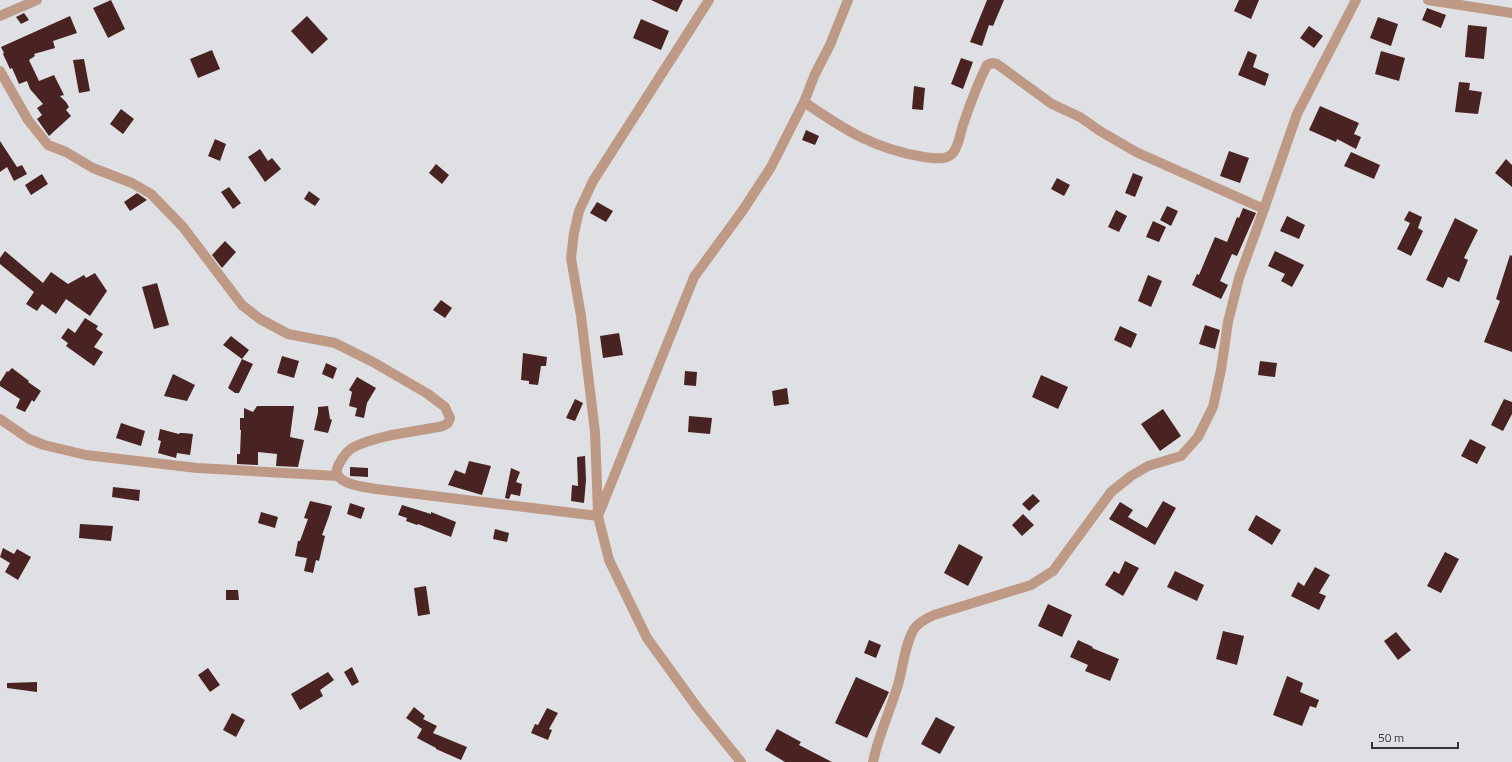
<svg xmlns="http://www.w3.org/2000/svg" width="1512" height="762" viewBox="0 0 1512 762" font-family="'Titillium Web',sans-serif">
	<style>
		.building { fill: #492322 }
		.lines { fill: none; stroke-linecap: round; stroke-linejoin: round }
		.minor { stroke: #be9985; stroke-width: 10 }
	</style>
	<rect width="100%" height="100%" fill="#dfe0e3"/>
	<!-- building -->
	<path class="building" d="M111,0L125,29L108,38L93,8Z
		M651,0H683L677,12Z
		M987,0H1004L993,26L989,25L982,46L970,42Z
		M1239,0H1259L1251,19L1234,11Z
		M1427,8L1446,15L1441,28L1422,20Z
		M24,13L29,20L21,24L16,17Z
		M70,16L77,33L53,41L55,48L34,54L35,56L29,60L39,81L54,75L64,95L60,96L66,102L69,107L66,110L71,116L49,136L37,119L42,115L37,108L43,104L30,89L27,81L19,84L12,68L10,69L3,54L4,53L1,47Z
		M307,16L328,39L312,54L291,31Z
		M1378,17L1398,24L1391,46L1370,38Z
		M641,19L669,31L661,50L633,38Z
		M1468,25L1487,27L1484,59L1465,57Z
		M1309,26L1323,36L1314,48L1300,38Z
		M212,50L220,69L198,78L190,59Z
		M1248,51L1257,55L1253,67L1269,74L1265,86L1238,75Z
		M1381,51L1405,58L1399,81L1375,74Z
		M961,58L973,62L963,89L951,84Z
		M84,59L90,91L79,93L73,60Z
		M1459,82L1470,83L1469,90L1482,92L1478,114L1455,112Z
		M914,86L925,88L923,110L912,109Z
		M1320,106L1359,123L1354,134L1361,137L1356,149L1337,139L1336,142L1309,130Z
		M121,109L134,119L123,134L110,124Z
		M806,130L819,136L815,145L802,140Z
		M215,139L226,144L220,161L208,156Z
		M0,141L17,167L22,165L27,174L14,181L7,167L0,172Z
		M260,149L268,161L272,158L281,169L265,182L248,157Z
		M1229,151L1249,158L1240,183L1220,176Z
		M1351,152L1380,165L1374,179L1344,166Z
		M1506,159L1512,165V187L1495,173Z
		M436,164L449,175L442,184L429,173Z
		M1133,173L1143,177L1135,197L1125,193Z
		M42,174L48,184L31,195L25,185Z
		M1057,178L1070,185L1064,196L1051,189Z
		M229,187L241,203L233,209L221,192Z
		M309,191L320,199L315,206L304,199Z
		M137,193L147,200L130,211L124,202Z
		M597,202L613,211L606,222L590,213Z
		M1167,206L1178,211L1171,226L1160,220Z
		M1243,208L1256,213L1237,256L1232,254L1220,281L1228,285L1221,299L1192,285L1197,274L1199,275L1215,237L1227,242L1237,217L1239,218Z
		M1116,210L1127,216L1119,232L1108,227Z
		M1409,211L1422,217L1418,228L1423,231L1411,256L1397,249L1410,223L1404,220Z
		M1287,216L1305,225L1299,239L1280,231Z
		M1455,218L1478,230L1464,258L1468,260L1459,282L1448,277L1443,288L1426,280Z
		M1153,221L1166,227L1159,242L1146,237Z
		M225,241L236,252L222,268L212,255Z
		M5,251L43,283L51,272L68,284L84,275L86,278L95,273L107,291L90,316L66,299L56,314L42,304L37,311L26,304L34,292L0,264V258Z
		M1275,251L1304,265L1292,287L1281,281L1285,274L1268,266Z
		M1510,255L1512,256V352L1484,342L1500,301L1496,299Z
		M1148,275L1162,281L1151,307L1138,301Z
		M157,283L169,325L154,329L142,287Z
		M441,300L452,308L445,318L433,310Z
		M85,318L98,326L96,329L103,334L94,347L103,352L94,366L66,346L68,343L61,338L68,328L75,333Z
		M1205,325L1220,330L1215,349L1199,344Z
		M1120,326L1137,334L1131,348L1114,340Z
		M619,333L623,355L603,358L600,336Z
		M231,336L249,350L242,359L223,345Z
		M523,353L547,357L546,366H541L538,385L529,384V381L521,380Z
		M282,356L299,361L294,378L277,373Z
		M242,359L253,364L239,393H235L228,388Z
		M1260,361L1277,363L1275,377L1258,375Z
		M326,363L337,368L333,379L322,374Z
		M12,368L29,381L28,382L41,391L34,402L32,400L25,412L16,408L20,399L0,386V382L7,371L8,372Z
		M685,371L697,372L696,386L684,385Z
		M173,374L195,385L187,401L164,396Z
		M1041,375L1068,387L1058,409L1032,397Z
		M357,377L376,388L367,403L364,418L355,416L357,408L349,406L352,392L349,390Z
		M787,388L789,404L774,406L772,391Z
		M575,399L583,403L575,421L566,418Z
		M1504,399L1512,402V414L1503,431L1491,425Z
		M257,406H294L290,437L304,440L298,467L276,466L277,454L258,452V465L237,464V454H240L241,430H240V418H244V408L253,412Z
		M328,406L330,419L332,420L328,433L314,430L318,413V407Z
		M1163,409L1181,436L1160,451L1141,424Z
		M689,416L712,418L710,434L688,432Z
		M121,423L145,431L141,446L116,438Z
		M160,429L179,434L180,433H183L193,434L190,455L177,453L176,458L158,453L161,441L158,440Z
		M1470,439L1486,447L1477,464L1461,456Z
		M585,456L586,480L584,503L571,501L572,485L578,486L577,457Z
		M469,461L491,466L482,495L448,485L455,470L465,474Z
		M350,467L368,468V477L350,476Z
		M511,468L520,472L516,482L522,484L520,496L511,494L509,499L505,498Z
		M113,487L140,490L139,501L112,497Z
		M1033,494L1040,501L1029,511L1022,504Z
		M310,501L332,506L329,516L322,535L325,536L319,561L316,560L313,573L304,571L307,558L295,556L298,541H300L308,519L304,518Z
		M1163,501L1176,508L1155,545L1109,519L1120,502L1133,510L1128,517L1147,528Z
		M350,503L365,508L361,519L347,514Z
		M402,505L431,514V512L456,522L451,537L418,524L417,525L406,521L407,518L398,515Z
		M261,512L278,517L275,528L258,523Z
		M1023,514L1034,525L1022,536L1012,525Z
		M1256,515L1281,530L1272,545L1248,530Z
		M80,524L113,526L111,541L79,538Z
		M495,529L509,533L507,542L493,539Z
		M959,544L983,557L968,586L944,573Z
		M3,548L14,554L17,549L31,557L18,580L5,572L10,563L0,557Z
		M1445,552L1459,559L1441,593L1427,586Z
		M1125,561L1139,568L1123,596L1105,585L1114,571L1119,574Z
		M1315,567L1330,575L1319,593L1326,596L1319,610L1291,596L1298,582L1304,586Z
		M1175,571L1204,585L1197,601L1167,587Z
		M426,586L430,614L418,616L414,588Z
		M226,590H238L239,600H226Z
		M1048,604L1072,615L1062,637L1038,626Z
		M1223,631L1244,636L1237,665L1216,659Z
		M1396,632L1411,650L1398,660L1384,641Z
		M869,640L881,645L876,658L864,653Z
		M1078,640L1093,647L1092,648L1119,659L1110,681L1085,671L1088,665L1070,657Z
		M352,667L359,682L352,686L344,672Z
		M208,668L220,685L210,692L198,675Z
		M328,672L334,680L320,690L323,696L300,710L291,694Z
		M1287,676L1303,683L1300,692L1319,700L1316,708L1310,706L1302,726L1273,715Z
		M856,677L889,692L867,738L835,723Z
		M37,682V692L7,688V683Z
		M414,707L425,716L423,719L437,726L433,733L467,747L461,760L436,749V748L417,738L422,729L406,718Z
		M547,708L558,713L549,729L552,730L548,740L531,733L535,724L538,725Z
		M232,713L245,720L236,737L223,730Z
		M936,717L955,727L940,754L921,744Z
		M777,729L801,742L799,745L832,762H785L765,750Z"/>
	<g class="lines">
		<!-- minor -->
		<path class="minor" d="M1428,0L1512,13
			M0,16L37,0
			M0,71L28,120L48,145L66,152L93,168L132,183L151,194L183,227L242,305L260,319L288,334L335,343L373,362L428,394L445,407L450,418L448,423L443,426C414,432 383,434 356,446C348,449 342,458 338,466C330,484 365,487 376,489L598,516L609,560L647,638L699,710L741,762
			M804,102C845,130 874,149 924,157C933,158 946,161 953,153C959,145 960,134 963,125C970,104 977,85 987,65L992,63L997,64L1052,104L1080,117L1100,131L1136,152L1264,209L1239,278L1228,322L1221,370L1213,407L1198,437L1181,456L1148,466L1131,476L1111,492L1053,571L1031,585L934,615C927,618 919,622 914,629C904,646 903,670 897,688C889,713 878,737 873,762
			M1264,209L1297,114L1356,0
			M0,419L29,439L44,445L86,455L197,468L338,476
			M598,512L595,432L581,316L571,258L574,233L579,211L593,181L709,0
			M598,516L694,277L743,210L771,167L804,102L815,74L830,45L848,0"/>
	</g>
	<!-- scale -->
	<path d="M1372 742v6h86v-6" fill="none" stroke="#343436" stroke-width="2"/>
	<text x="1378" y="742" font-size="12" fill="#343436" stroke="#dfe0e3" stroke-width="3" paint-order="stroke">50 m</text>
</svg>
